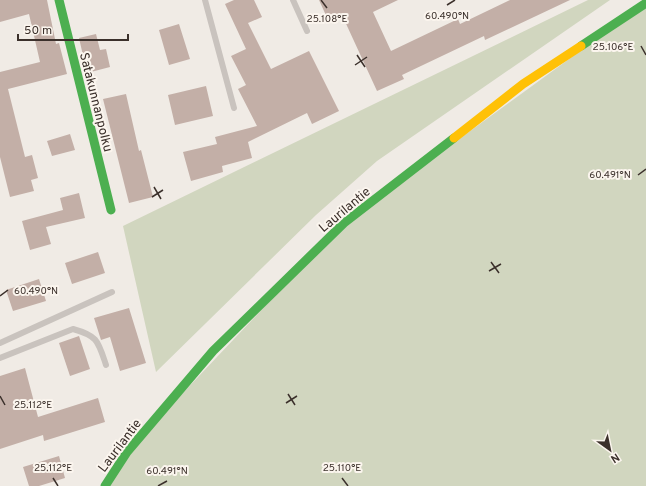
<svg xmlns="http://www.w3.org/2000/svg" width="646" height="486" viewBox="0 0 646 486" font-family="Overpass,sans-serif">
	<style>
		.green { fill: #d1d6bf }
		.building { fill: #c3afa7 }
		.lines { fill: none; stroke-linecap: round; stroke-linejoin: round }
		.lane { stroke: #c9c3be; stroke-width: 6 }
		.fast { stroke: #4caf50; stroke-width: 9 }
		.slow { stroke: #ffc107; stroke-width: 9 }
		.ticks { fill: none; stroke: #3b302b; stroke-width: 1.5 }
		.labels { text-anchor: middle; stroke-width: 4; stroke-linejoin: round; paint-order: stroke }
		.street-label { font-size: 13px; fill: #3b302b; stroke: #fbf5ee }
		.ticks-label { font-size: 10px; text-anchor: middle; fill: #3b302b; stroke: #fbf5ee; stroke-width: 4; stroke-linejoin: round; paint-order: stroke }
	</style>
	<rect width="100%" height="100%" fill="#f0ebe5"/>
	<!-- green -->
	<path class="green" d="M588,0H610L377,161L316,215L156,372L123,226Z
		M646,3V486H105L127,452L344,223Z"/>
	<!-- building -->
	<path class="building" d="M0,0H47L56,44L59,43L67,74L8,89L25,157L32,155L38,178L31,180L34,191L10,197L0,157V72L40,62L29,14L0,22Z
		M234,0H254L262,17L248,23L271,69L309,51L339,111L312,124L307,113L248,142L252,158L222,166L223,172L191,181L183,152L217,144L215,137L257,126L238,89L246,85L231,56L246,49L225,4Z
		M319,0H398L373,12L391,51L458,19L460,24L510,0H570L485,40L484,36L402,75L404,79L377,91L342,15L329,22Z
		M179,24L190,59L169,65L159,30Z
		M96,34L100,50L106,49L110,67L87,73L79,38Z
		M206,86L213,116L175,125L168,95Z
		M126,94L139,151L141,150L153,197L129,203L103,99Z
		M70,134L75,150L52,156L47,141Z
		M79,193L85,218L46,227L51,244L30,250L22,221L63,210L60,198Z
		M98,252L105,273L72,284L65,263Z
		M39,279L46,301L13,311L6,290Z
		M129,308L146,363L120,371L110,337L101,340L94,318Z
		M79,336L90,369L70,376L59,343Z
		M25,368L38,417L98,398L105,422L44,441L43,435L0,449V376Z
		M59,456L65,478L39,486H29L23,467Z"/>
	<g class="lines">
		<!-- lane -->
		<path class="lane" d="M205,0L234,108
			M293,0L307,31
			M0,343L112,292
			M0,358L73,329C98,336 98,341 106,365"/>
		<!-- fast -->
		<path class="fast" d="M59,0L111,210
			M581,46L646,3
			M105,486L127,452L213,351L344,223L454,138"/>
		<!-- slow -->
		<path class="slow" d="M454,138L523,84L581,46"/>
	</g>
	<!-- ticks -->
	<path class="ticks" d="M321,0L327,8M447,5L455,0M641,46L646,55M357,55L365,67M355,65L367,57M638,175L646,169M154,187L161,199M152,197L163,190M491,262L499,273M489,271L501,264M0,296L8,290M288,394L295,405M0,396L5,405M286,403L297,396M53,478L58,486M342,478L348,486M158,486L167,481"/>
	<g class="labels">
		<!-- street labels -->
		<g class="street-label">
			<text transform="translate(97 102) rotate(76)" y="5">Satakunnanpolku</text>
			<text transform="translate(344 209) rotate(-40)" y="5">Laurilantie</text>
			<text transform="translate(119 445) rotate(-53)" y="5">Laurilantie</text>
		</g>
	</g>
	<g class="ticks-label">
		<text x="447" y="19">60.490°N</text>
		<text x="327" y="22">25.108°E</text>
		<text x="613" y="50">25.106°E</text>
		<text x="610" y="178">60.491°N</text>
		<text x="36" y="294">60.490°N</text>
		<text x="33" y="408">25.112°E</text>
		<text x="53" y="471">25.112°E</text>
		<text x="342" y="471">25.110°E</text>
		<text x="167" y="474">60.491°N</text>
	</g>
	<!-- north arrow -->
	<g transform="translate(610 450) rotate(147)" stroke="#fbf5ee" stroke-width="3" paint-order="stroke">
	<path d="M0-3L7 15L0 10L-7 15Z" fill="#3b302b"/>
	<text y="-6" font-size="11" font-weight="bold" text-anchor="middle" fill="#3b302b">N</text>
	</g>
	<!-- scale -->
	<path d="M18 34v6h110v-6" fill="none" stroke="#3b302b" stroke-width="2"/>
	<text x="24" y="34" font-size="12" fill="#3b302b" stroke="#fbf5ee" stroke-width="3" paint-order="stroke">50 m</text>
</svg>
